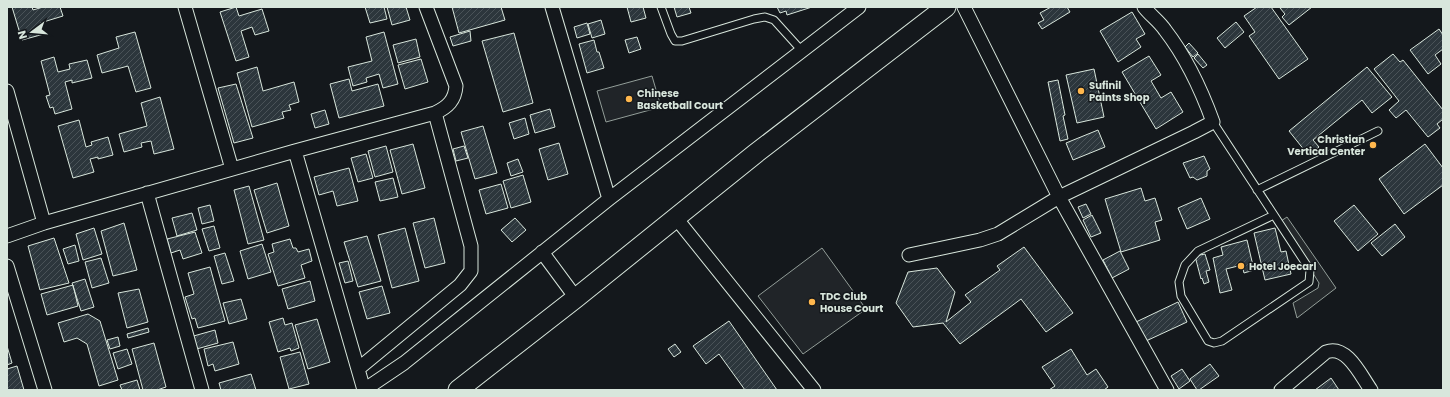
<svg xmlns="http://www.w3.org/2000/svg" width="1450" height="397" viewBox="0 0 1450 397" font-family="Poppins,sans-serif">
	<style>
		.green { fill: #202428; stroke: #939e99 }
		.parking { fill: #24282b; stroke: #939e99 }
		.building { fill: url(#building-hatch); stroke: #d8e6dc }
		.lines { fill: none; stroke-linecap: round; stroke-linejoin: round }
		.service-casing { stroke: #d8e6dc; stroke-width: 9 }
		.minor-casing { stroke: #d8e6dc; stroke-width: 15 }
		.secondary-casing { stroke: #d8e6dc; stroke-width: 21 }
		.service { stroke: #14181c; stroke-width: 7 }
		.minor { stroke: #14181c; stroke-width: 13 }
		.secondary { stroke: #14181c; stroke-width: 19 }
		.poi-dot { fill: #ffb74d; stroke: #14181c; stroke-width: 1.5 }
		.labels { text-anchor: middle; stroke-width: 3; stroke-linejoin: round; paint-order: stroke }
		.poi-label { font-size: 10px; font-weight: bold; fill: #d8e6dc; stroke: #14181c; text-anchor: start }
	</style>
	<defs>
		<pattern id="building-hatch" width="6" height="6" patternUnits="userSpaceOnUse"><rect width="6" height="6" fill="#2c363c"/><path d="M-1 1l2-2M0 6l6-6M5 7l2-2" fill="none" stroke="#4a5358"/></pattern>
	</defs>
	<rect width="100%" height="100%" fill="#14181c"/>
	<!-- green -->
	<path class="green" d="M652,76L661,107L606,122L597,91Z
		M822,248L866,309L803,354L758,296Z"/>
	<!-- parking -->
	<path class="parking" d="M1287,217L1336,288L1297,318L1293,303L1318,288L1319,283L1281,221Z"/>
	<!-- building -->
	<path class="building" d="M12,7H32L33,10L43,7H60L63,16L40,23L44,34L22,40Z
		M236,7L239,16L262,9L269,31L255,35L252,27L241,31L249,57L236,61L220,12Z
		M365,7H384L387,19L370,23Z
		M387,7H406L410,20L392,25Z
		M452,7H501L505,20L459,33Z
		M627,7H643L646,18L631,22Z
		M674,7H689L691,13L677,17Z
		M777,7H812L787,15L786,11L780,13Z
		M1051,7H1067L1070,12L1042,29L1038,23L1044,20L1040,13Z
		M1257,7H1271L1308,59L1279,79L1249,36L1255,32L1244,16Z
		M1281,7H1312L1289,25L1282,17L1285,14L1280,8Z
		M1132,12L1145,34L1136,39L1141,47L1118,62L1100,31Z
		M601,20L605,34L592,38L588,24Z
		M1236,22L1244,32L1225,48L1217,38Z
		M587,23L590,34L577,38L574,27Z
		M1439,29L1443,35V49L1435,55L1441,64L1428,74L1410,50Z
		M470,31L471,41L453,46L450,37Z
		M135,32L151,88L136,92L128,66L102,73L97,55L119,48L116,37Z
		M384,32L398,84L383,88L379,74L366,78L367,82L353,86L348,67L372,61L366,37Z
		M514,33L533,103L503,112L482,41Z
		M637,37L641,49L629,53L625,40Z
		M416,39L420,57L398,63L393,45Z
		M594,40L597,52H599L604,68L587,73L579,44Z
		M1189,43L1198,53L1193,57L1185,47Z
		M1198,54L1207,65L1203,68L1194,58Z
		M1393,54L1400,62L1403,60L1443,110V119L1437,124L1440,128L1428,137L1406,110L1396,118L1389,110L1399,101L1374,69Z
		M1149,56L1161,75L1151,81L1161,98L1171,92L1183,112L1156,129L1122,72Z
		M54,57L58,72L70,69L69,64L87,60L92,78L72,83V80L65,82L72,109L55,114L53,107L50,108L46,96L50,95L41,61Z
		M421,59L428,82L405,89L398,65Z
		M257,67L263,91L294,82L299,102L289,105L291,110L282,112L284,118L252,127L237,73Z
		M1367,67L1392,97L1372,113L1362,100L1313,140L1319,147L1309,156L1289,131Z
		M1094,69L1104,117L1077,123L1066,75Z
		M349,79L352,91L378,84L384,106L339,118L330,84Z
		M1058,80L1065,115L1063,116L1068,139L1060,141L1048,82Z
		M236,84L253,138L234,143L218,88Z
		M160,97L174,149L154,154L151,141L141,143L142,147L124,152L119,134L147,126L141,103Z
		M550,109L555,127L535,133L530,115Z
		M325,110L329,124L315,128L311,114Z
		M525,118L529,134L514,139L509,123Z
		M79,120L86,147L92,145L91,142L108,137L113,155L98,159V157L90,159L94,172L73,178L58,126Z
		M483,126L497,173L475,179L461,132Z
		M1098,130L1105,147L1073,160L1066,143Z
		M559,143L568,174L548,180L539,149Z
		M413,144L425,188L402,194L390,150Z
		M1425,144L1443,168V185L1404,214L1379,179Z
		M386,146L393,172L375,177L368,151Z
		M464,146L468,158L456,161L453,149Z
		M366,154L373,178L358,182L351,158Z
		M1204,156L1210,169L1207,171V176L1197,180L1193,177L1190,178L1183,163Z
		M518,159L523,172L511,176L507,163Z
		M349,168L358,201L337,206L333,191L319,195L314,177Z
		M523,175L531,202L511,208L503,181Z
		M393,178L398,197L380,201L375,182Z
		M277,183L289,226L267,233L254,190Z
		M501,184L508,208L486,214L479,190Z
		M249,186L264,240L248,244L234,190Z
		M1141,188L1145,201L1155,198L1162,220L1155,222L1160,240L1121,252L1105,199Z
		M1201,198L1210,219L1187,229L1178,208Z
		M1086,204L1091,214L1083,218L1078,207Z
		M210,205L214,221L202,224L198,208Z
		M1354,205L1378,234L1358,251L1334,221Z
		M192,213L197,230L177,236L172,218Z
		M1092,215L1101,233L1091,237L1083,220Z
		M434,218L445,263L425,268L413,223Z
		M515,218L526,230L512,242L501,230Z
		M124,223L137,270L113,276L101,231Z
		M1395,224L1405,237L1382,256L1371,243Z
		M214,226L220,248L209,251L202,229Z
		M94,228L102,254L83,260L76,234Z
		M405,228L419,281L392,288L378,235Z
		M1275,228L1281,252L1286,251L1291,274L1265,280L1254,233Z
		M195,232L202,253L183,259L180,250L171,253L167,239Z
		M367,236L381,281L358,287L344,242Z
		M54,238L69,283L40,290L28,246Z
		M290,239L293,248H296L298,252L309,249L312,261L301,265L305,278L278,286L268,254L274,252L272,244Z
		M1247,240L1254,270L1244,273L1242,265L1226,269L1232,290L1220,293L1213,258L1223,255L1221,247Z
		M262,244L271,272L248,279L240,251Z
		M75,245L79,261L68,264L63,249Z
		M1024,247L1073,313L1046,332L1021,299L960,344L943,323L913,327L896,303L908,272L937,268L955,292L946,322L971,302L965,295L1000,270L997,266Z
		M1120,251L1129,269L1112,278L1103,260Z
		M225,253L234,281L222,284L214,256Z
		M1205,254L1210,270L1206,271L1209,282L1204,284L1202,278L1201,279L1195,256Z
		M101,258L109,283L92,288L85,262Z
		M348,261L353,281L345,283L339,263Z
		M210,267L225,321L198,328L195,318L192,319L185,297L194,294L188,273Z
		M85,279L94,307L81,311L72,283Z
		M310,281L315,301L288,309L282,289Z
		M73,285L78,306L47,315L41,294Z
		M382,286L390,313L367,319L359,292Z
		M139,289L148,322L127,328L118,293Z
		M241,299L247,319L229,324L223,303Z
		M1178,302L1187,322L1146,341L1136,322Z
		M88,314L100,321L118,380L99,386L87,344L77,338L64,342L58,323Z
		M283,318L285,325L292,323L299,348L291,351L290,348L278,352L269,322Z
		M317,319L330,362L308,369L295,325Z
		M729,321L777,390H745L719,354L706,364L693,346Z
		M148,328L149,332L128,338L127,334Z
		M215,330L218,343L193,350L190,337Z
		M118,337L120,346L110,349L107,340Z
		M233,342L239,364L215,371L213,364L208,366L204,349Z
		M154,343L166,387L157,390H143L132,349Z
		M675,344L681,352L674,357L668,349Z
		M7,346L12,363L7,365Z
		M127,349L132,364L118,369L113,353Z
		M1071,349L1087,375L1096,369L1108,387L1104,390H1049L1055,386L1042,367Z
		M300,352L309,384L289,389L280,357Z
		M1210,364L1219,376L1199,390H1197L1190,379Z
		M17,366L24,390H7V369Z
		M1182,369L1190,381L1179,389L1171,376Z
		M251,374L256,390H221L219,383Z
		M1331,378L1339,390H1315Z
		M137,380L140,390H122L120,385Z"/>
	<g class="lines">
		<defs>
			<path id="service" d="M661,7L671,34L675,41H682L754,19L765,17L774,20L802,51
				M1213,122L1310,270L1309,282L1222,341L1214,343L1208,341L1181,296L1179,282L1185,265L1198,251L1274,215
				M1257,190L1378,131"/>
			<path id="minor" d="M185,7L232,169
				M552,7L609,199
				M964,7L1059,197L1167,390
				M7,91L44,223
				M147,193L202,390
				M676,218L814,390
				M7,236L44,223L295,151
				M542,252L576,298
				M909,255L980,240L998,234L1059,197L1194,132L1213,122C1201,89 1186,57 1165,30C1159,21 1150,15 1144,7
				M7,266L45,390
				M358,369L460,285L471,271V246L435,113
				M364,390L404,363L609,199L859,7
				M364,390L295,151L435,113C448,107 455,100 456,86L426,7
				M1281,390L1326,352C1347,344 1361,376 1371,390"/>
			<path id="secondary" d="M458,390L576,298L755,154L946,7"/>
		</defs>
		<!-- service casing -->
		<use href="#service" class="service-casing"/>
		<!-- minor casing -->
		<use href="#minor" class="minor-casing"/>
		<!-- secondary casing -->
		<use href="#secondary" class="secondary-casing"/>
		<!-- service -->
		<use href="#service" class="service"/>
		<!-- minor -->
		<use href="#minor" class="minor"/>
		<!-- secondary -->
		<use href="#secondary" class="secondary"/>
	</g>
	<!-- markers -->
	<g class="poi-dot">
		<circle cx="1081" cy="91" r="4"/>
		<circle cx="629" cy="99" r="4"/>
		<circle cx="1373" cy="145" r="4"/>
		<circle cx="1241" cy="266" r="4"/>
		<circle cx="812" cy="302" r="4"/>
	</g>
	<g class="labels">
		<!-- poi labels -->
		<g class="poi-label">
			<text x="1089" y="89">Sufinil<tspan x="1089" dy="12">Paints Shop</tspan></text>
			<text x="637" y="97">Chinese<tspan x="637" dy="12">Basketball Court</tspan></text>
			<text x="1365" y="143" text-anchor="end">Christian<tspan x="1365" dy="12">Vertical Center</tspan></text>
			<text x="1249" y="270">Hotel Joecarl</text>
			<text x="820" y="300">TDC Club<tspan x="820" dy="12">House Court</tspan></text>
		</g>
	</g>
	<!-- border -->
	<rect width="1450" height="397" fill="none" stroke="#d8e6dc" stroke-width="16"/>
	<!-- north arrow -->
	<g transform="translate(32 32) rotate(254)" stroke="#14181c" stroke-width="3" paint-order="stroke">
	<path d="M0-3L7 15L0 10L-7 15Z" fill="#d8e6dc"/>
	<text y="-6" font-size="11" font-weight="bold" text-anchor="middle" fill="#d8e6dc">N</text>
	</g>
</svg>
